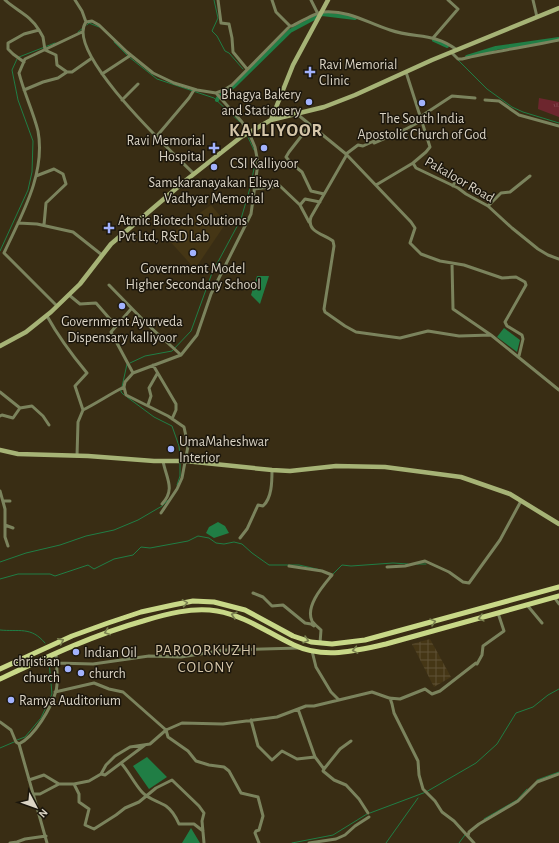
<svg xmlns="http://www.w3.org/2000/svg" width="559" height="843" viewBox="0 0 559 843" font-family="'Alegreya Sans',sans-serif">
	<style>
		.built { fill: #453615 }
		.industrial { fill: url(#industrial-grid) }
		.park { fill: url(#park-tufts) }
		.water { fill: #207e45 }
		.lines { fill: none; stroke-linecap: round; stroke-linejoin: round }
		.stream { stroke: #207e45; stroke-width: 1 }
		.canal { stroke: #207e45; stroke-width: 4 }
		.street { stroke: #7b835d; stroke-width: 3 }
		.secondary { stroke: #a6b376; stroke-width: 4.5 }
		.primary { stroke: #c8d888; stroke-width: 5 }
		.oneway { stroke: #7a8150 }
		.poi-dot { fill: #a2b2fd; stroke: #1b160c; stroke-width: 1.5 }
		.labels { text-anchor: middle; stroke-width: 3; stroke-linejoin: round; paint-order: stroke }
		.poi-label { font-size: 14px; fill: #dbd4c5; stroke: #1b160c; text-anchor: start }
		.street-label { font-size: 14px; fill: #dbd4c5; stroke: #1b160c }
		.neighbourhood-label { font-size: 15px; letter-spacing: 1px; fill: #d5c6a9; stroke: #1b160c }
		.district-label { font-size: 18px; font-weight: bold; letter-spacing: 1px; fill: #d5c6a9; stroke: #1b160c }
	</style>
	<defs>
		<pattern id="industrial-grid" width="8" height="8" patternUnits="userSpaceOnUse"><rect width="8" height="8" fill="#453615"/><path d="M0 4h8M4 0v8" fill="none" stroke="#5f5236"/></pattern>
		<pattern id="park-tufts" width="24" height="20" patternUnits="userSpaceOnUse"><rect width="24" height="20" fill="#6d262e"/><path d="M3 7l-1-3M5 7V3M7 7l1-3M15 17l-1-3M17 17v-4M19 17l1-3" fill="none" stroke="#81454b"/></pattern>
	</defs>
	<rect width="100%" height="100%" fill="#392d14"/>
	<!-- built -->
	<path class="built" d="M211,205L226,223L195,269L166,237Z"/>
	<!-- industrial -->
	<path class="industrial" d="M430,639L451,677L434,687L412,644Z"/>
	<!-- park -->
	<path class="park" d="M539,98L559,102V117L538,109Z"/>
	<!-- water -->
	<path class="water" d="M257,276H269L260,304L251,295Z
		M504,328L520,340L517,352L497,337Z
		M218,522L225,526L229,533L214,538L206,533L209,527Z
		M147,757L167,777L149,789L133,766Z
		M191,828L200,843H182Z"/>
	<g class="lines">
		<!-- stream -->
		<path class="stream" d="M214,0L218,18L212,31L217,36L225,51L229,53L243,69
			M87,25L89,23L99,27
			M78,32L83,28
			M114,42L129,57L157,79L214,98L240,122
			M19,57L55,43
			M457,59L487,89L512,107L523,112L559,123
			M248,137L254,150
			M0,251L28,190L32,172L33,141L18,100L12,70L17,59
			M130,363L145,356L172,351L191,331L212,273L241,219L250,188L256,159
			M122,387L127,364
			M121,390V392L124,395
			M127,397L154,417L172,426L179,446L180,456
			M177,485L180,476V463
			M0,562L26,553L60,545L86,536L114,530L138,520L162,506L168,500
			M417,564H426
			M333,574L342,565L351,566L393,563L408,564
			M0,579L18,574H50L55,576L88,565L94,569L114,559L133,555L141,547L150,548L188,541L198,536L209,538L216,543L224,544L234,542L242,544L252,553L269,565H299L321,570
			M0,630C19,632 31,626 45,643
			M17,740L25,737L41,718L52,694L49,661
			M0,748L14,742
			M537,780L559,772
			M370,813L426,792L476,763L497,744L516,713L533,707L548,695L559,689
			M484,819L517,800L527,789
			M292,843L333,835L367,814
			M386,843L418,798
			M459,843L465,835"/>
		<!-- canal -->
		<path class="canal" d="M322,14L355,18
			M434,40L447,46
			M467,57L496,48L559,39
			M221,95L234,86L290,31L320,15
			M217,100L218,98"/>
		<!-- street -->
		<path class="street" d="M5,0C17,11 30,15 39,30L24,34L8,43V49L13,54L24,62
			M75,0L82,11L86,22
			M218,0L221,23L229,24L232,38L233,52L247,69
			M272,0L276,12L290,26H292C300,22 315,13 323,12C350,10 367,23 390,30C416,39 433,32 457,50
			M311,0L318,14
			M533,0L537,17
			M39,30L43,37L45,50L56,55L57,65L67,72
			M433,38L458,9L448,0
			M451,52L458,59H462C494,51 527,47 559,40
			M406,72L430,147L426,152L413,163L416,168L458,188L466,194L488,206L512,228L538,249L548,255L559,259
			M102,74L131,55
			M24,90L43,82L58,78L67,72H72L92,58
			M122,100L138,84
			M485,100L499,101L519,115L559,126
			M297,114L346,154V156L311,217C306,232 324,234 333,241L334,246L324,309L325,312L345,326L356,332L385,336L400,338L428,331L459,336L491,335L559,390
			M420,117L452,96L475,98
			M421,121L404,130L374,143V141L363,146L358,145L346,154L411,222L415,228L410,243L421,254L440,261L464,265L502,278L516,277L525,282L526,285L505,322L507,326L522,335L523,339L519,356
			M310,125L289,152L286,157L292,164L302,172L311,191L324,194
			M156,137L189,98L194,90
			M194,174C172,152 64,52 86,22L92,21L99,25L127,52L153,73L174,83L197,90L216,93L224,90L232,85L290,26
			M36,176L54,169L63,174L66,184L46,203L44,225
			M376,185L413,163
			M453,186L457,177
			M254,189L280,186L300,205L309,222
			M300,205L305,199L320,202
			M488,206L501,193L510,192L530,176
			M18,223L37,224L73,232L102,255
			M452,263L453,309L491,335
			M109,285L148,325L181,355
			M69,295L80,304L96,303L116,326
			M57,306L4,253C21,216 46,174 38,131C33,111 24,93 19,73L25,59L82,32
			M131,309L111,332L133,373
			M47,316C58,336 72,355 87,373L75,386L83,410L78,422L77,456
			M153,365L176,404V410L172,419
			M0,392L20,408
			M148,405L151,396L149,388L157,374
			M83,410C97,403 110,394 124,387
			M0,416L2,415L13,418L20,408L32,406L43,416L49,425
			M0,491L5,509V537L8,546
			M3,501H10
			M162,504C176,489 166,478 163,461
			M161,513L177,489L182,478L188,446L184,427L168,416L126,395L124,387L125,382L133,373L181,355L197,335L211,294L251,214L258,163L255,147L249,133L242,122L216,93
			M5,525L13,528
			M240,538L247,529L258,505L263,506C272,498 272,481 272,470
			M289,566L322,571L332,575C323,586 305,606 312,621C314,624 318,627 321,630L320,643
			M387,567L405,566L425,561L449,572L463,582L469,583L500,540L521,501
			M253,593L263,597L272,606L283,605L305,623L311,624L314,626
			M554,597L559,604
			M527,605L542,623
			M312,651L316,667L331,692L339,700
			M56,663L93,664L149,656L181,657L225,650L299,648
			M55,692L94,683L109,689L123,692L166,730L168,737L188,751L196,761L209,765L224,767L229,771L241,793L258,797L263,816L259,830L256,831L255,833L259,843
			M390,698L392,704L394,713L418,761L419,775L423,789L435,801L442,812L454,821L474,843
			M298,709L315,757L324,769L323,771L334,780L346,785L359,799L368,813
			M251,720L258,746L272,760L282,751L297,759L315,757
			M0,722L11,730L16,742L19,744L47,843
			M19,744C35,736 51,708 56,691C59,679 56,665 56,653
			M121,763C129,772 134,783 142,792C148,799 158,801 166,806C173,811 176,817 179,824H194L203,831
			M324,769L340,749L351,741
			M101,774L105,775L145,745
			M29,780L44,775L59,784H74L89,781L101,774L106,765L115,756L130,747L150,744L166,730L182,723L223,724L277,717L306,706H314L372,692L389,698L400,699L425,689L432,694L440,691L476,663L477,664L482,655L483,646L504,631L498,613
			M74,784L79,794V802L89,809L85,825L94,829L116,815L125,808L139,802L156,788L172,780L199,806L204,813L202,821L204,843
			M34,794H40L59,784
			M468,836L469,832L479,824L518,801L537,782L559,774
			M10,843L17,842L25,839L46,836
			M309,843L336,839L345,835L355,826L369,817"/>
		<!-- secondary -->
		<path class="secondary" d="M271,120L293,65L328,0
			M0,346L26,332L51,312L80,284L111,244L185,181L241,137L271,120L324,107L355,95L432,60L559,8
			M0,450L18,454L88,456L154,461H185L272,470L290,471L336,466L385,467L461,477L510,494L559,524"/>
		<!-- primary -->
		<path class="primary" d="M0,669L72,636L108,623L141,612L173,605L193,601L214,602L245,610L293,636L311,642L332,644L365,640L559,587
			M0,679C47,657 93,635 143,621C166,614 192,607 217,611C246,616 268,633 294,645C323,659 356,651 386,644L559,596"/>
	</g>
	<!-- one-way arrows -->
	<defs><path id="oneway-chevron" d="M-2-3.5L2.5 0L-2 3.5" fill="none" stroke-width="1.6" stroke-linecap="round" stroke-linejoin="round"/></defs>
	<g class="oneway">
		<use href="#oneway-chevron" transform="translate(185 603) rotate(-9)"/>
		<use href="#oneway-chevron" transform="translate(234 615) rotate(-163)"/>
		<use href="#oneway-chevron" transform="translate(481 618) rotate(165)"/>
		<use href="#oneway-chevron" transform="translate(433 622) rotate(-15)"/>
		<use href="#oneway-chevron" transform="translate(107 632) rotate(160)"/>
		<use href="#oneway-chevron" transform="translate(306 640) rotate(16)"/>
		<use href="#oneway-chevron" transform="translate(61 641) rotate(-26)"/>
		<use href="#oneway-chevron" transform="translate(355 650) rotate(170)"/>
	</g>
	<!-- markers -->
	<g class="poi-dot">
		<path d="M308 66h4v4h4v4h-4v4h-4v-4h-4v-4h4z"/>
		<circle cx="309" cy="102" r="4"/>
		<circle cx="422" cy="103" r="4"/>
		<path d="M212 142h4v4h4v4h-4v4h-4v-4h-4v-4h4z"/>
		<circle cx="264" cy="148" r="4"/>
		<circle cx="214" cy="167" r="4"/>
		<path d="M107 222h4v4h4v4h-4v4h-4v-4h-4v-4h4z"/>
		<circle cx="193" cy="253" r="4"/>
		<circle cx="122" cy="306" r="4"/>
		<circle cx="171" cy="449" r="4"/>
		<circle cx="76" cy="652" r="4"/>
		<circle cx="68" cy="669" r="4"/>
		<circle cx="81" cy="673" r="4"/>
		<circle cx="11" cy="700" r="4"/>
	</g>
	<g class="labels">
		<!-- poi labels -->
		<g class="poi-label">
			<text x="319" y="69">Ravi Memorial<tspan x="319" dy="16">Clinic</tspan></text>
			<text x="301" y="99" text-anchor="end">Bhagya Bakery<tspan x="301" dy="16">and Stationery</tspan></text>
			<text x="422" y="123" text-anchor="middle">The South India<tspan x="422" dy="16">Apostolic Church of God</tspan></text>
			<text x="205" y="145" text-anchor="end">Ravi Memorial<tspan x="205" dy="16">Hospital</tspan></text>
			<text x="264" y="168" text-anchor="middle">CSI Kalliyoor</text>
			<text x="214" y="187" text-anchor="middle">Samskaranayakan Elisya<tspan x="214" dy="16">Vadhyar Memorial</tspan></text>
			<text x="118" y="225">Atmic Biotech Solutions<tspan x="118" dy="16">Pvt Ltd, R&amp;D Lab</tspan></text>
			<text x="193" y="273" text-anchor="middle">Government Model<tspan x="193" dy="16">Higher Secondary School</tspan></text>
			<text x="122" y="326" text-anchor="middle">Government Ayurveda<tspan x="122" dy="16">Dispensary kalliyoor</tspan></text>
			<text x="179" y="446">UmaMaheshwar<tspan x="179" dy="16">Interior</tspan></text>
			<text x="84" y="657">Indian Oil</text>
			<text x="60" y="666" text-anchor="end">christian<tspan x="60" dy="16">church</tspan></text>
			<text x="89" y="678">church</text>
			<text x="19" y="705">Ramya Auditorium</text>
		</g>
		<!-- street labels -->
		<g class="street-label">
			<text transform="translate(460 179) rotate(30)" y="5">Pakaloor Road</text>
		</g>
		<!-- neighbourhood labels -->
		<g class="neighbourhood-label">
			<text x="206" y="655">PAROORKUZHI<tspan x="206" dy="17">COLONY</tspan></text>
		</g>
		<!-- district labels -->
		<g class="district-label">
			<text x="276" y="136">KALLIYOOR</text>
		</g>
	</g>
	<!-- north arrow -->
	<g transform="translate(36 807) rotate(131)" stroke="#1b160c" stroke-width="3" paint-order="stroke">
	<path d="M0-3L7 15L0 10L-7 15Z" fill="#dbd4c5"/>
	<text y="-6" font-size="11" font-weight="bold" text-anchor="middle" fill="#dbd4c5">N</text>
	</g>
</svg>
